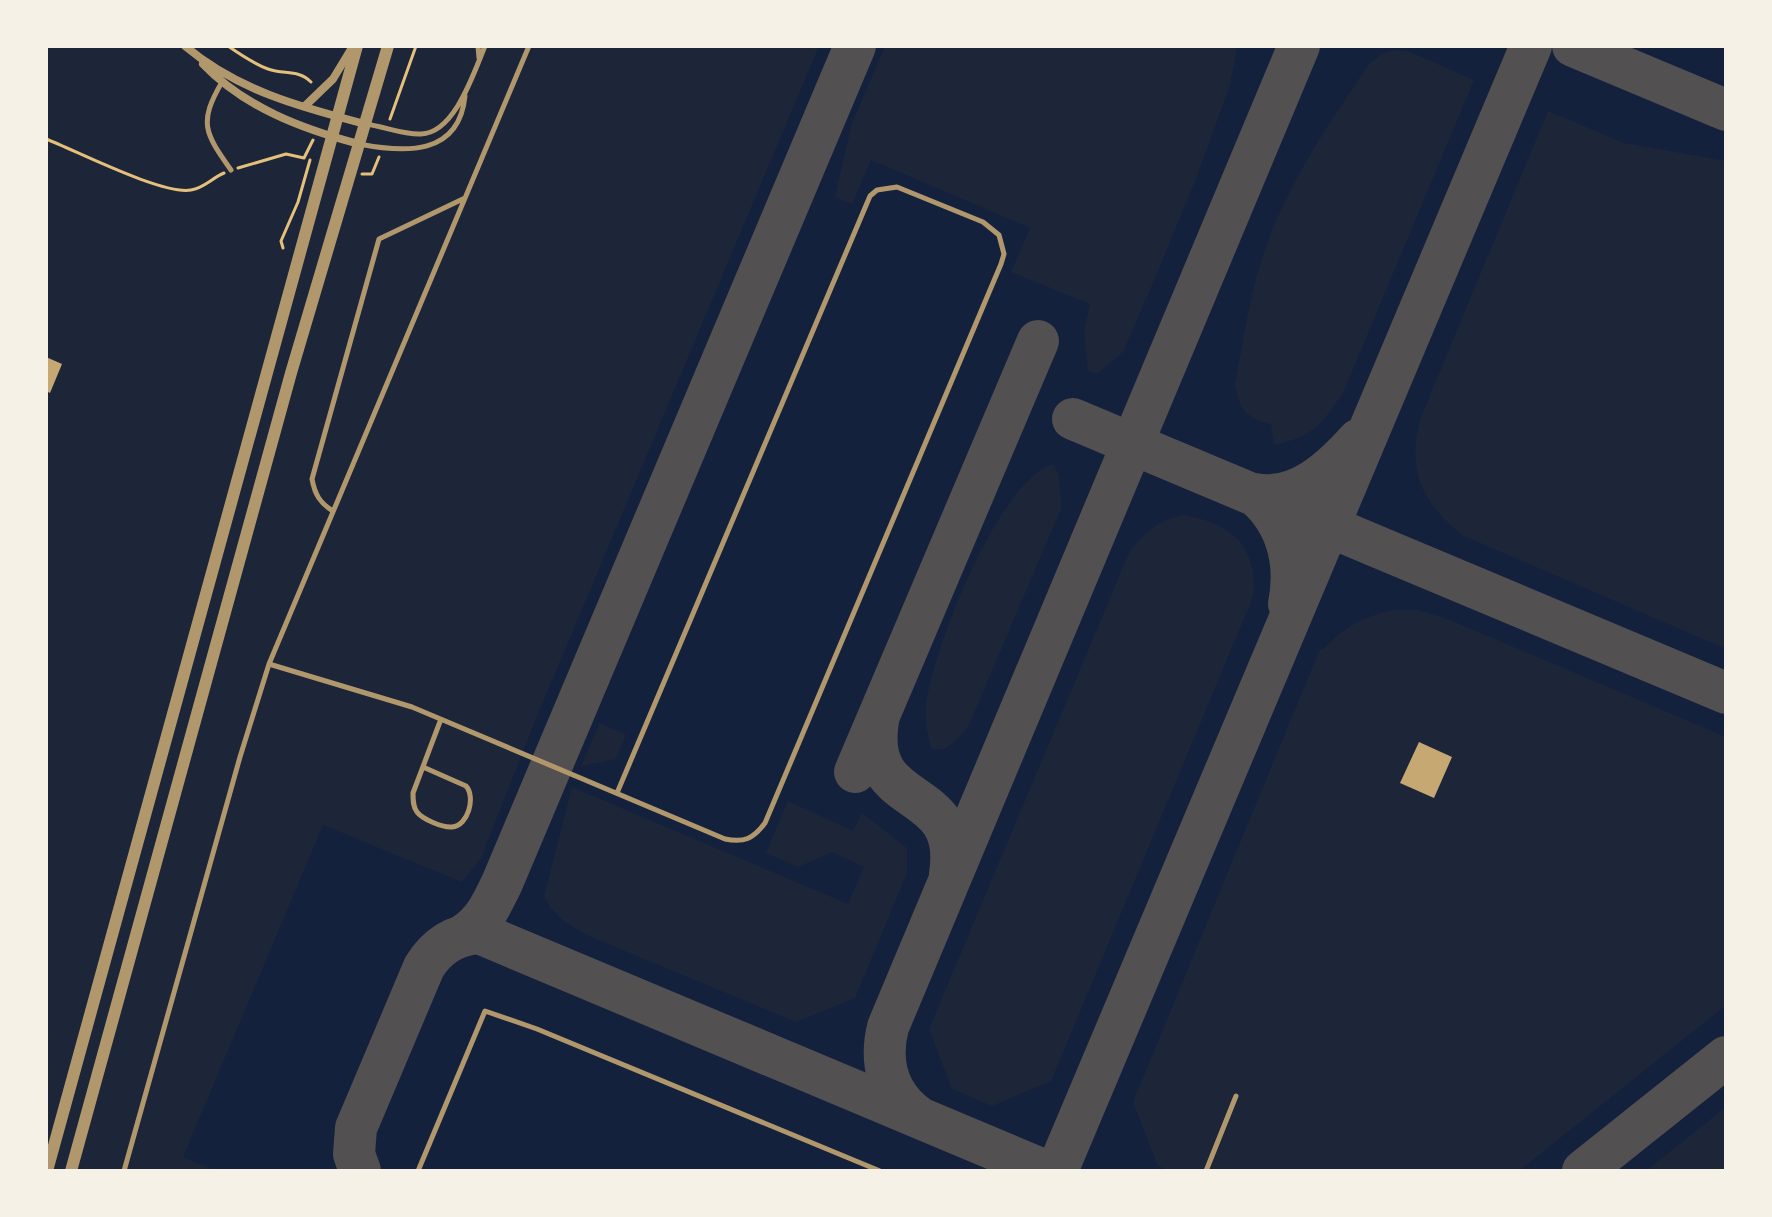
<svg xmlns="http://www.w3.org/2000/svg" width="1772" height="1217" viewBox="0 0 1772 1217" font-family="Montserrat,sans-serif">
	<style>
		.green { fill: #1d2539 }
		.lines { fill: none; stroke-linecap: round; stroke-linejoin: round }
		.taxiway { stroke: #525050; stroke-width: 42 }
		.building { fill: #c6a872 }
		.path { stroke: #e5c07b; stroke-width: 3 }
		.service { stroke: #b1986c; stroke-width: 5 }
		.minor { stroke: #b1986c; stroke-width: 8 }
		.tertiary { stroke: #b1986c; stroke-width: 12 }
	</style>
	<rect width="100%" height="100%" fill="#14213d"/>
	<!-- green -->
	<path class="green" d="M46,46H819L535,721L481,858L462,882L323,825L183,1157L216,1171H46Z
		M885,46H1237L1230,85L1196,179L1152,285L1123,352L1098,373L1088,371L1084,331L1090,304L1011,272L1030,228L871,160L852,204L835,197L852,123Z
		M1394,50L1408,51L1474,80L1343,393C1320,426 1314,436 1274,445L1271,424C1247,419 1239,409 1235,385C1242,349 1247,312 1257,276C1278,197 1324,131 1369,64L1382,54Z
		M1548,111L1624,143L1726,161V649L1462,535C1421,501 1406,470 1421,417Z
		M1053,464L1059,475L1061,509L968,727C958,738 948,753 932,749C927,736 925,720 926,706C932,651 998,481 1053,464Z
		M1182,515C1230,522 1259,546 1253,597L1051,1081L992,1106L952,1089L929,1029L1129,553C1144,532 1158,521 1182,515Z
		M1393,610H1418L1450,620L1726,737V1005L1519,1171H1170L1158,1166L1133,1102L1320,649L1323,650C1343,627 1363,617 1393,610Z
		M600,723L626,735L616,759L581,766Z
		M572,787L848,904L864,867L832,852L798,867L766,853L788,801L853,831L862,813L907,848V873L855,998L796,1022L589,936C569,925 554,917 544,896Z
		M1726,1106V1171H1646L1726,1107Z"/>
	<g class="lines">
		<!-- taxiway -->
		<path class="taxiway" d="M1573,46L1726,110
			M1073,419L1726,693
			M1289,604C1297,562 1287,522 1254,494C1297,502 1331,470 1358,440
			M878,721C863,814 964,780 950,874
			M855,772L1038,341
			M465,934C485,921 492,903 502,883L855,46
			M920,1118C888,1096 879,1063 888,1027L1299,46
			M360,1171L354,1154L356,1128L424,967C437,946 454,935 479,933L1046,1171
			M1057,1171L1531,46
			M1583,1171L1726,1057"/>
	</g>
	<!-- building -->
	<path class="building" d="M46,357L62,364L50,393L46,391Z
		M1419,742L1452,757L1434,798L1400,783Z"/>
	<g class="lines">
		<!-- path -->
		<path class="path" d="M228,46C241,55 254,64 268,69C284,75 298,69 311,82
			M390,119L416,46
			M46,139C77,151 162,195 191,190C204,188 212,178 224,173
			M238,168L286,154L304,158L313,140
			M362,174H372L379,157
			M283,248L281,241L298,202L310,160"/>
		<!-- service -->
		<path class="service" d="M478,46L479,58
			M222,82C198,123 205,133 231,170
			M365,124C383,126 404,135 421,134C455,133 474,72 485,46
			M359,144C405,153 459,156 465,96
			M333,511C320,503 315,495 312,479L379,239L465,198
			M269,664L412,707L725,839C744,843 753,839 765,823L1001,264L1004,254L999,235L983,222L897,187L877,190L870,196L617,793
			M423,767L466,786C476,797 468,826 452,827C443,828 422,819 417,812C413,807 413,800 413,793L441,719
			M124,1171L240,757L269,664L529,46
			M418,1171L485,1011L537,1029L880,1171
			M1206,1171L1236,1096"/>
		<!-- minor -->
		<path class="minor" d="M185,46C237,90 300,107 365,124
			M203,64C244,107 302,129 359,144
			M305,106L333,79L353,46"/>
		<!-- tertiary -->
		<path class="tertiary" d="M47,1171L357,46
			M71,1171L291,373L388,46"/>
	</g>
	<!-- border -->
	<rect width="1772" height="1217" fill="none" stroke="#f6f1e7" stroke-width="96"/>
</svg>
